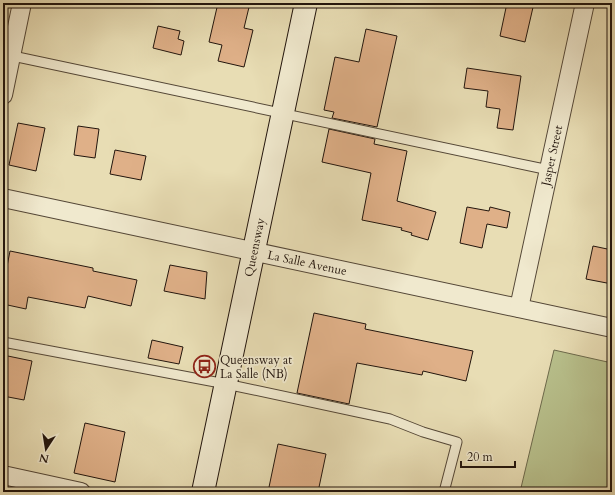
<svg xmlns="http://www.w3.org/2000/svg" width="615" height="495" viewBox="0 0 615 495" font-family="Cardo,serif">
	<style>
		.green { fill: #b8c08c; stroke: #6d6a4c }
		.building { fill: #dfb088; stroke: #22150d }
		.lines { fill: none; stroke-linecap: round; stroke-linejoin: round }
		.lane-casing { stroke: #544737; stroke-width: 11 }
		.street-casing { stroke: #544737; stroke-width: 20 }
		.secondary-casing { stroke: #22150d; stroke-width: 24 }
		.lane { stroke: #f0e9ce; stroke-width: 9 }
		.street { stroke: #f0e9ce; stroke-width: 18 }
		.secondary { stroke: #f0e9ce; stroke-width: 22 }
		.labels { text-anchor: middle; stroke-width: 3.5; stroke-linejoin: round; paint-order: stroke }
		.street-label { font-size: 12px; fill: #22150d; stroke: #f0e9ce }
		.poi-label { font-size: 12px; fill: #22150d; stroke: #f0e9ce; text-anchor: start }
	</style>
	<rect width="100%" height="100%" fill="#e8ddb4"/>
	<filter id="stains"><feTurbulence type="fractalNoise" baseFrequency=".005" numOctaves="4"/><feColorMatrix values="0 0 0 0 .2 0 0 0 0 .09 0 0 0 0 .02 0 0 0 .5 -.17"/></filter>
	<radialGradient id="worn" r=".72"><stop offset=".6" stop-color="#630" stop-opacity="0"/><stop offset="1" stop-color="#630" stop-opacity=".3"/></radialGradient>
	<!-- green -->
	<path class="green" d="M554,350L612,363V492H520Z"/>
	<!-- building -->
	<path class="building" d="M218,3H250L244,28L253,30L244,67L218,61L222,45L209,42Z
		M507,3H534L525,42L500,36Z
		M158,26L180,31L178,39L184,41L181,55L153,48Z
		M366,29L397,36L377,127L332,118L334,112L324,110L335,57L359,62Z
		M467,68L521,76L513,130L497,128L500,109L486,107L488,91L464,88Z
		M18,123L45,128L36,171L9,165Z
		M78,126L99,129L95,158L74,155Z
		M329,129L375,139L374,144L407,151L397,201L436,212L428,240L411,235L412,233L401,230L402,228L362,220L371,173L322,162Z
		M115,150L146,156L141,180L110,174Z
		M467,207L489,211L490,207L510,212L507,228L487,224L482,248L460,243Z
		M593,246L612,250V284L586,279Z
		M10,251L93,268V271L137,280L131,306L88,296L85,308L28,297L26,309L3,304V287Z
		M170,265L207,272L205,299L164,291Z
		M314,313L366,324L365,329L473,351L466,381L423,371L422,375L357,363L349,404L297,393Z
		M152,340L183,347L179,364L148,358Z
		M3,355L32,361L24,400L3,396Z
		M85,423L125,432L115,482L74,473Z
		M278,444L326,454L318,492H268Z"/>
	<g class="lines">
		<defs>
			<path id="lane" d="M8,55L549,170
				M3,342L226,384L390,419L423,432L457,442L444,492"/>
			<g id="street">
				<path d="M3,95L22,3"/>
				<path id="s1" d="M3,198L612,328"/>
				<path id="s2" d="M519,308L585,3"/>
				<path d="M3,475L81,492"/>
			</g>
			<g id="secondary">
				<path id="s3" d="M203,492L306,3"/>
			</g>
		</defs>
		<!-- lane casing -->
		<use href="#lane" class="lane-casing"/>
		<!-- street casing -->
		<use href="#street" class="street-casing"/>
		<!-- secondary casing -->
		<use href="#secondary" class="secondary-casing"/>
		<!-- lane -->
		<use href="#lane" class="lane"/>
		<!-- street -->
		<use href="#street" class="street"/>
		<!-- secondary -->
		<use href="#secondary" class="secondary"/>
	</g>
	<!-- icons -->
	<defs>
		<symbol id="bus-ring" viewBox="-11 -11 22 22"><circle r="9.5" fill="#f0e9ce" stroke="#8f2418" stroke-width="1.5"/><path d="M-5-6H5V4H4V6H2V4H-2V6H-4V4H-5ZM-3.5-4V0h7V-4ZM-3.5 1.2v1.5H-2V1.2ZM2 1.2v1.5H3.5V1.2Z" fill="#8f2418"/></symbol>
	</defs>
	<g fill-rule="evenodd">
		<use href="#bus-ring" x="192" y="354" width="25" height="25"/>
	</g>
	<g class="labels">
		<!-- street labels -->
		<g class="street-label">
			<text dy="4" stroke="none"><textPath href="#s2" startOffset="156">Jasper Street</textPath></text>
			<text dy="4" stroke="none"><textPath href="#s3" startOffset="250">Queensway</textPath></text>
			<text dy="4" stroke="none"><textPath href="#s1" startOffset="311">La Salle Avenue</textPath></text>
		</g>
		<!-- poi labels -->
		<g class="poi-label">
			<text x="220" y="364">Queensway at<tspan x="220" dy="14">La Salle (NB)</tspan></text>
		</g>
	</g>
	<!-- margin -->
	<rect width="615" height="495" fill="none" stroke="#e8ddb4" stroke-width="16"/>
	<rect x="4" y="4" width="607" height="487" fill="none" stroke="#22150d" stroke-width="2"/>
	<rect x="8" y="8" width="599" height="479" fill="none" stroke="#22150d"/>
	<!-- north arrow -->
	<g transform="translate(46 449) rotate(192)" stroke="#f0e9ce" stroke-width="3" paint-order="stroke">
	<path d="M0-3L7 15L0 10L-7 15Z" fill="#22150d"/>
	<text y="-6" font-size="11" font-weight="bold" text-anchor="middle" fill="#22150d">N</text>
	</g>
	<!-- scale -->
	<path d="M461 461v6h54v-6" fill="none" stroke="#22150d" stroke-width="2"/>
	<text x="467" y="461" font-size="12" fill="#22150d" stroke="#f0e9ce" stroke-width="3" paint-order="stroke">20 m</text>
	<rect width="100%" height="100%" filter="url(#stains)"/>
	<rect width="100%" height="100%" fill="url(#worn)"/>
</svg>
